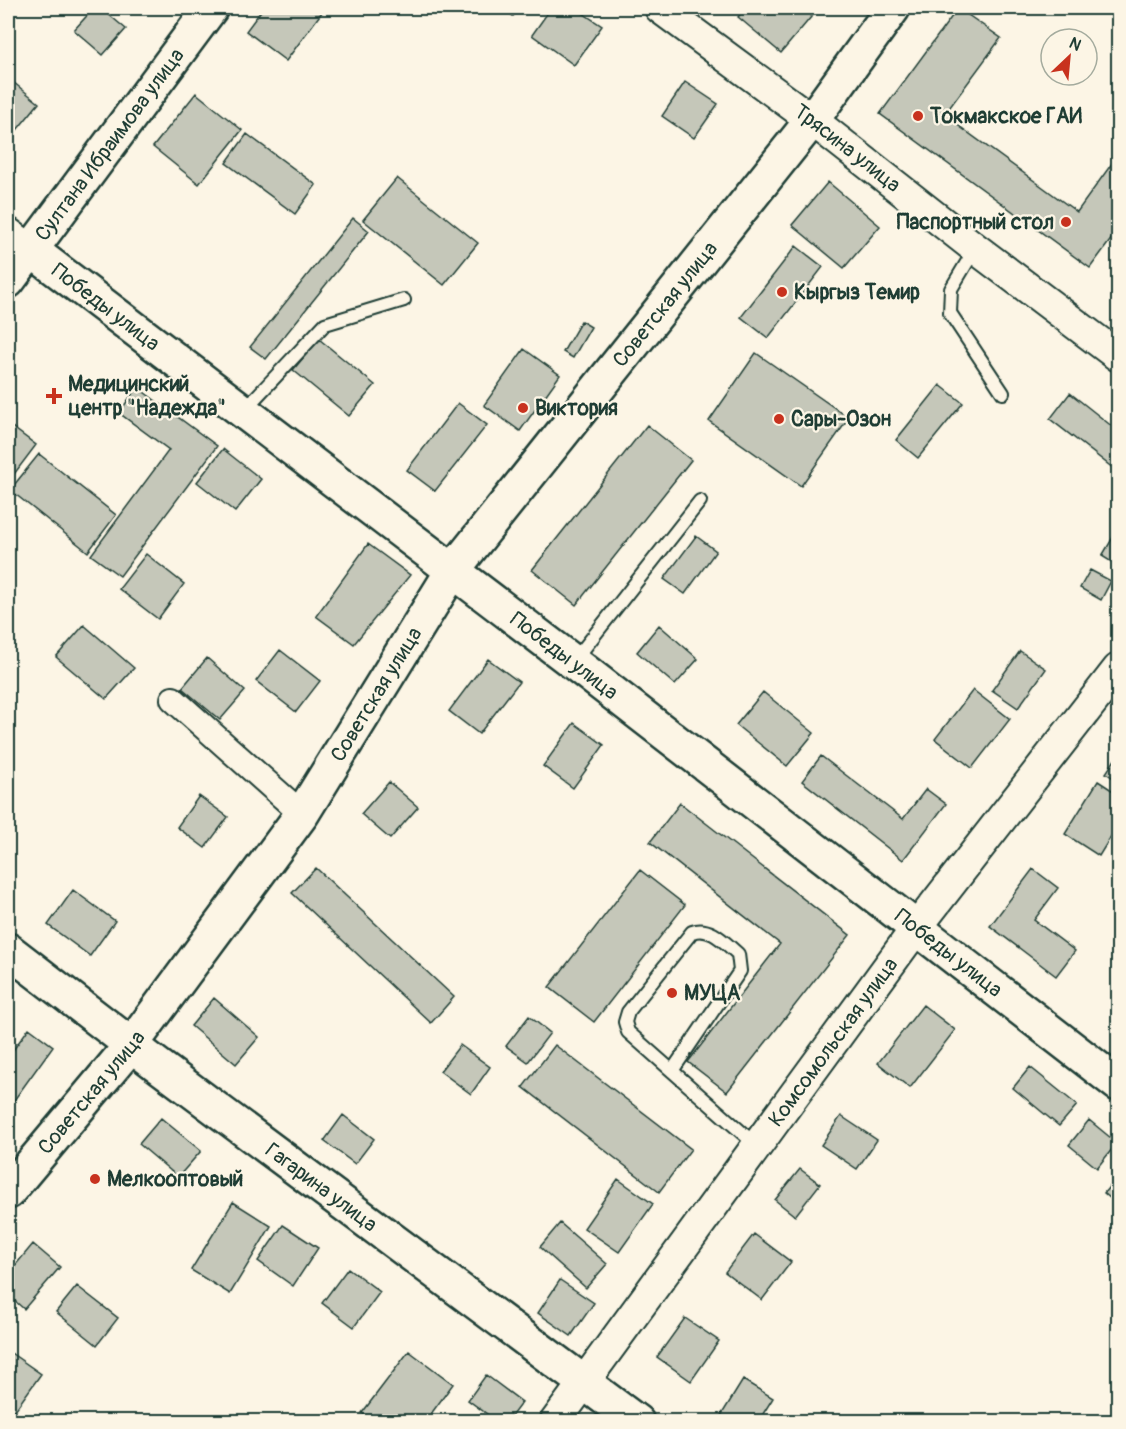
<svg xmlns="http://www.w3.org/2000/svg" width="1126" height="1429" viewBox="0 0 1126 1429" font-family="Pangolin,sans-serif">
	<style>
		.building { fill: #c5c7b9; stroke: #1f3d34; stroke-width: 1.5 }
		.lines { fill: none; stroke-linecap: round; stroke-linejoin: round }
		.service-casing { stroke: #1f3d34; stroke-width: 16 }
		.minor-casing { stroke: #1f3d34; stroke-width: 28 }
		.tertiary-casing { stroke: #1f3d34; stroke-width: 34 }
		.secondary-casing { stroke: #1f3d34; stroke-width: 38 }
		.service { stroke: #fcf5e5; stroke-width: 12 }
		.minor { stroke: #fcf5e5; stroke-width: 24 }
		.tertiary { stroke: #fcf5e5; stroke-width: 30 }
		.secondary { stroke: #fcf5e5; stroke-width: 33 }
		.poi-dot { fill: #c8321e; stroke: #fcf5e5; stroke-width: 2 }
		.labels { text-anchor: middle; stroke-width: 4.5; stroke-linejoin: round; paint-order: stroke }
		.poi-label { font-size: 21px; font-weight: bold; fill: #1f3d34; stroke: #fcf5e5; text-anchor: start }
		.street-label { font-size: 21px; fill: #1f3d34; stroke: #fcf5e5 }
	</style>
	<rect width="100%" height="100%" fill="#fcf5e5"/>
	<filter id="ink" filterUnits="userSpaceOnUse"><feTurbulence type="fractalNoise" baseFrequency=".0167" numOctaves="2"/><feDisplacementMap in="SourceGraphic" scale="12" xChannelSelector="R" yChannelSelector="G"/><feConvolveMatrix kernelMatrix="1 2 1 2 8 2 1 2 1" color-interpolation-filters="sRGB"/></filter>
	<g filter="url(#ink)">
		<!-- building -->
		<path class="building" d="M94,8H101L126,29L103,55L74,30Z
			M263,8H325L286,61L246,31Z
			M502,8H520L513,16Z
			M551,8H575L602,26L574,65L532,35Z
			M745,8H813L817,10L781,53L738,17Z
			M958,8L1001,38L944,115L1077,212L1118,155V230L1090,268L880,114Z
			M8,78L39,103L8,141Z
			M685,82L718,104L694,138L662,116Z
			M196,93L242,130L199,184L153,147Z
			M247,134L316,185L295,214L226,163Z
			M397,178L478,243L444,285L363,220Z
			M828,182L880,226L844,268L792,225Z
			M353,218L369,231L266,359L250,347Z
			M796,246L823,267L768,338L741,317Z
			M581,321L591,327L573,358L563,352Z
			M319,339L375,385L349,416L293,370Z
			M524,349L560,375L520,431L484,405Z
			M756,353L849,418L801,486L709,421Z
			M940,385L963,403L918,458L896,440Z
			M137,387L217,446L120,576L91,555L169,450L119,413Z
			M1070,393L1118,431V472L1050,419Z
			M458,403L487,425L435,491L407,470Z
			M8,424L36,445L8,482Z
			M647,425L691,460L576,605L532,570Z
			M223,449L261,479L235,512L197,482Z
			M39,454L116,515L88,552L10,490Z
			M1118,529V566L1102,556Z
			M696,536L716,551L685,594L664,579Z
			M368,544L410,575L354,644L316,616Z
			M146,554L184,584L158,619L119,589Z
			M1090,570L1111,581L1101,600L1080,588Z
			M84,625L134,668L106,699L56,657Z
			M659,625L698,659L675,685L637,652Z
			M280,650L320,681L296,712L256,681Z
			M1020,651L1046,669L1018,708L992,690Z
			M207,658L245,691L220,720L182,688Z
			M488,659L519,682L479,734L449,711Z
			M973,690L1010,719L972,768L935,739Z
			M763,692L814,733L787,766L736,725Z
			M574,723L604,745L573,788L543,766Z
			M1118,755V781L1106,773Z
			M821,756L903,819L926,789L946,804L903,860L802,781Z
			M1098,781L1118,794V825L1099,856L1065,834Z
			M389,782L418,807L390,839L361,814Z
			M199,796L228,817L205,848L177,827Z
			M680,803L850,935L727,1092L688,1062L780,944L650,842Z
			M316,868L454,997L431,1023L292,893Z
			M1033,869L1058,888L1034,920L1075,951L1056,976L990,926Z
			M640,870L685,905L594,1022L549,987Z
			M73,890L115,921L90,956L48,925Z
			M214,998L259,1037L236,1064L191,1026Z
			M923,1005L955,1030L910,1088L878,1063Z
			M529,1016L550,1033L528,1062L506,1046Z
			M29,1028L53,1046L12,1103L8,1100V1057Z
			M460,1045L490,1067L471,1094L440,1071Z
			M555,1045L691,1149L659,1192L523,1087Z
			M1030,1067L1077,1105L1059,1126L1013,1088Z
			M343,1115L374,1139L355,1164L324,1141Z
			M841,1116L877,1140L857,1169L821,1145Z
			M161,1118L201,1151L178,1177L139,1144Z
			M1089,1120L1117,1143L1097,1168L1069,1145Z
			M800,1169L820,1184L795,1216L775,1200Z
			M1118,1176V1205L1104,1193Z
			M618,1179L653,1204L619,1252L584,1228Z
			M233,1202L271,1226L230,1294L191,1270Z
			M560,1223L607,1264L586,1288L540,1247Z
			M283,1225L318,1248L293,1286L258,1261Z
			M754,1234L791,1262L762,1300L725,1272Z
			M33,1244L60,1267L24,1309L8,1295V1274Z
			M348,1268L380,1292L354,1327L322,1303Z
			M560,1280L594,1303L571,1336L538,1313Z
			M77,1286L118,1318L97,1345L56,1312Z
			M685,1318L719,1341L691,1381L657,1357Z
			M8,1351L41,1374L8,1420Z
			M409,1351L453,1384L425,1422H373L362,1413Z
			M486,1375L522,1402L507,1422H498L468,1400Z
			M743,1380L773,1398L758,1422H717Z"/>
		<g class="lines">
			<defs>
				<path id="service" d="M975,249L951,289L950,313L1003,393
					M245,409L325,324L404,300
					M574,661L700,501
					M672,1071L740,971L738,954C725,943 710,925 692,932L628,1012L625,1022L628,1032L756,1145"/>
				<path id="minor" d="M173,699L302,814"/>
				<g id="tertiary">
					<path id="s1" d="M660,8L812,120L975,248L1118,356"/>
					<path d="M8,233L31,250"/>
					<path id="s2" d="M555,1422L917,927L1118,669"/>
				</g>
				<g id="secondary">
					<path id="s3" d="M31,250L573,662L1118,1084"/>
					<path id="s4" d="M8,281L211,8"/>
					<path id="s5" d="M8,950L156,1064L637,1422"/>
					<path id="s6" d="M8,1192L132,1044L302,814L453,570L812,120L893,8"/>
				</g>
			</defs>
			<!-- service casing -->
			<use href="#service" class="service-casing"/>
			<!-- minor casing -->
			<use href="#minor" class="minor-casing"/>
			<!-- tertiary casing -->
			<use href="#tertiary" class="tertiary-casing"/>
			<!-- secondary casing -->
			<use href="#secondary" class="secondary-casing"/>
			<!-- service -->
			<use href="#service" class="service"/>
			<!-- minor -->
			<use href="#minor" class="minor"/>
			<!-- tertiary -->
			<use href="#tertiary" class="tertiary"/>
			<!-- secondary -->
			<use href="#secondary" class="secondary"/>
		</g>
	</g>
	<!-- markers -->
	<g class="poi-dot">
		<circle cx="918" cy="116" r="6"/>
		<circle cx="1066" cy="222" r="6"/>
		<circle cx="782" cy="292" r="6"/>
		<path d="M51 387h6v6h6v6h-6v6h-6v-6h-6v-6h6z"/>
		<circle cx="523" cy="408" r="6"/>
		<circle cx="779" cy="419" r="6"/>
		<circle cx="672" cy="993" r="6"/>
		<circle cx="95" cy="1179" r="6"/>
	</g>
	<g class="labels">
		<!-- poi labels -->
		<g class="poi-label">
			<text x="930" y="123">Токмакское ГАИ</text>
			<text x="1054" y="229" text-anchor="end">Паспортный стол</text>
			<text x="794" y="299">Кыргыз Темир</text>
			<text x="68" y="391">Медицинский<tspan x="68" dy="24">центр "Надежда"</tspan></text>
			<text x="535" y="415">Виктория</text>
			<text x="791" y="426">Сары-Озон</text>
			<text x="684" y="1000">МУЦА</text>
			<text x="107" y="1186">Мелкооптовый</text>
		</g>
		<!-- street labels -->
		<g class="street-label">
			<text dy="7" stroke="none"><textPath href="#s4" startOffset="170">Султана Ибраимова улица</textPath></text>
			<text dy="7" stroke="none"><textPath href="#s1" startOffset="234">Трясина улица</textPath></text>
			<text dy="7" stroke="none"><textPath href="#s6" startOffset="1106">Советская улица</textPath></text>
			<text dy="7" stroke="none"><textPath href="#s3" startOffset="94">Победы улица</textPath></text>
			<text dy="7" stroke="none"><textPath href="#s3" startOffset="670">Победы улица</textPath></text>
			<text dy="7" stroke="none"><textPath href="#s6" startOffset="620">Советская улица</textPath></text>
			<text dy="7" stroke="none"><textPath href="#s3" startOffset="1156">Победы улица</textPath></text>
			<text dy="7" stroke="none"><textPath href="#s2" startOffset="471">Комсомольская улица</textPath></text>
			<text dy="7" stroke="none"><textPath href="#s6" startOffset="130">Советская улица</textPath></text>
			<text dy="7" stroke="none"><textPath href="#s5" startOffset="393">Гагарина улица</textPath></text>
		</g>
	</g>
	<!-- margin -->
	<rect width="1126" height="1429" fill="none" stroke="#fcf5e5" stroke-width="30"/>
	<rect x="15" y="15" width="1096" height="1399" fill="none" stroke="#1f3d34" stroke-width="2" filter="url(#ink)"/>
	<!-- north arrow -->
	<g transform="translate(1069 57) rotate(26)"><circle r="28" fill="#fcf5e5" stroke="#a4ab9e" stroke-width="1.5"/>
	<path d="M0-4.5L10 22L0 15L-10 22Z" fill="#c8321e"/>
	<text y="-9" font-size="16" font-weight="bold" text-anchor="middle" fill="#1f3d34">N</text>
	</g>
</svg>
